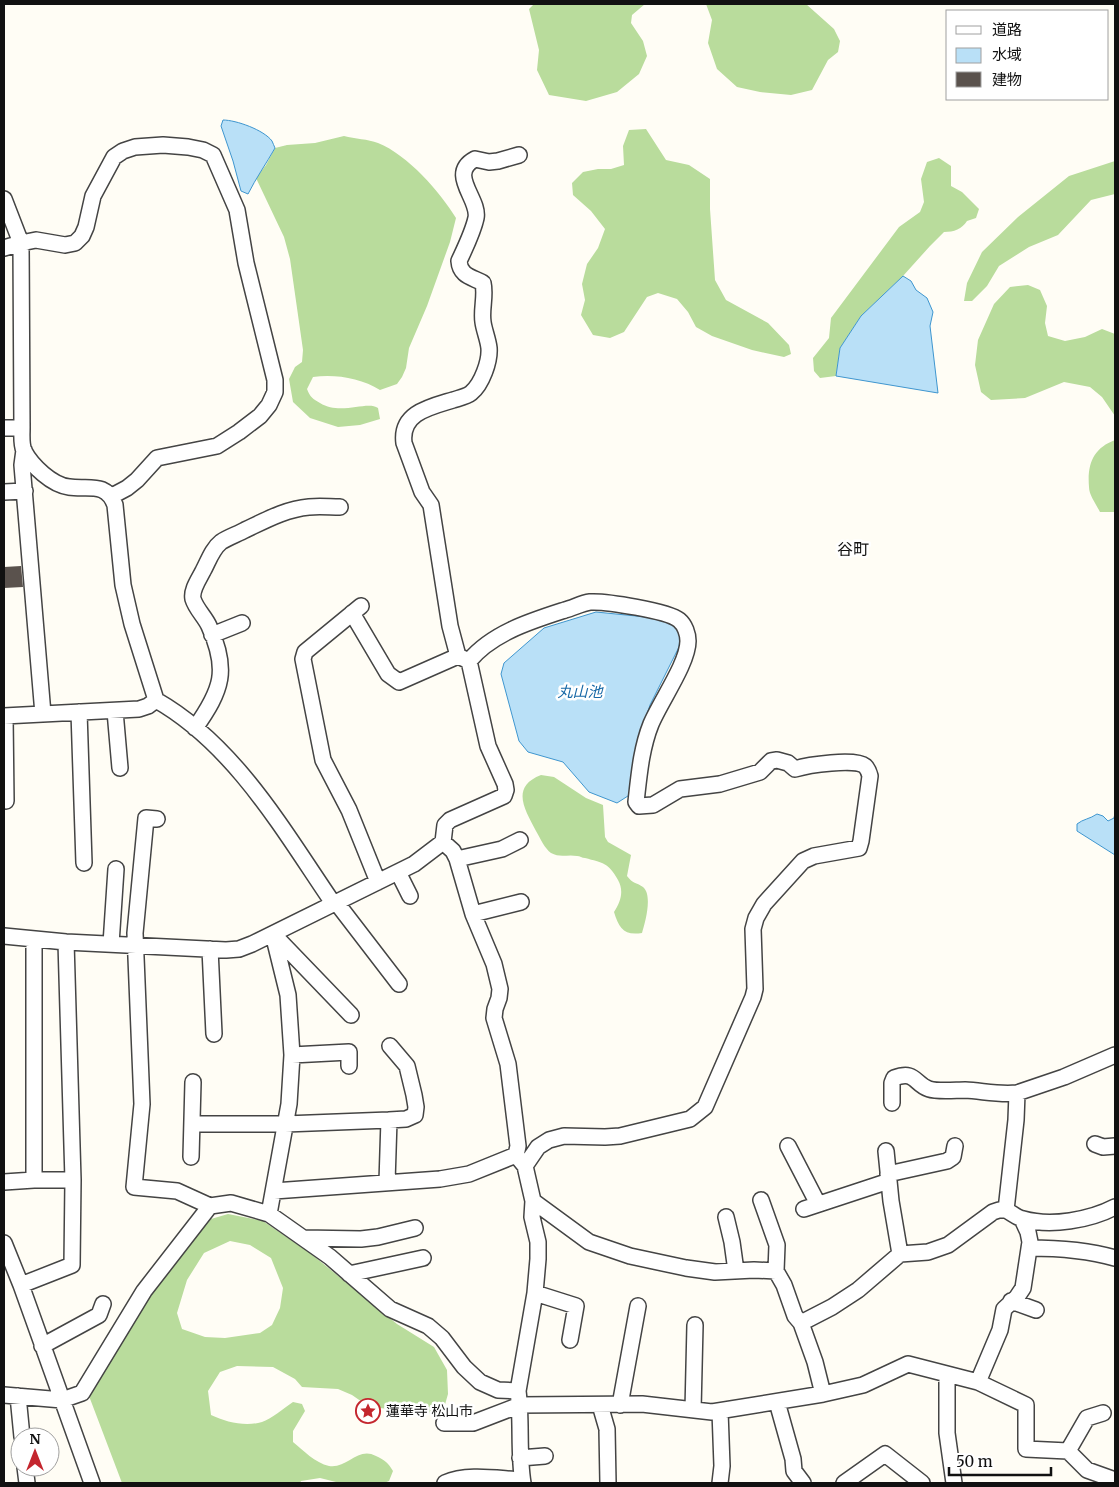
<svg xmlns="http://www.w3.org/2000/svg" width="1119" height="1487" viewBox="0 0 1119 1487" font-family="Merriweather,'Noto Sans JP',serif">
	<style>
		.forest { fill: #b9dc9c; fill-rule: evenodd }
		.water { fill: #b9e0f7; stroke: #3f96cf }
		.building { fill: #5a524d }
		.lines { fill: none; stroke-linecap: round; stroke-linejoin: round }
		.street-casing { stroke: #444; stroke-width: 18 }
		.street { stroke: #fff; stroke-width: 15 }
		.labels { text-anchor: middle; stroke-width: 5; stroke-linejoin: round; paint-order: stroke }
		.poi-label { font-size: 14px; fill: #111; stroke: #fff; text-anchor: start }
		.water-label { font-size: 15px; font-style: italic; fill: #1768a6; stroke: #fff }
		.quarter-label { font-size: 16px; fill: #111; stroke: #fff }
	</style>
	<rect width="100%" height="100%" fill="#fffdf5"/>
	<!-- forest -->
	<path class="forest" d="M534,4H645L632,15L631,23L643,41L647,56L639,74L617,92L586,101L549,95L537,70L539,50L529,9Z
		M706,4H806L834,29L840,41L838,52L828,60L812,90L791,95L760,92L737,87L717,69L708,43L712,20Z
		M646,129L666,160L689,165L710,179V209L715,280L726,300L768,323L789,345L791,354L784,357L752,350L712,336L696,327L688,312L677,299L658,293L647,297L624,332L610,338L593,335L581,315L585,300L582,284L587,264L598,248L605,229L591,211L573,195L572,183L583,172L598,169H611L624,165L623,146L629,130Z
		M344,136C355,139 368,139 378,143C408,155 440,192 456,218L450,242L427,306L409,348L406,368L402,377L397,384L380,390C361,378 335,374 313,377L307,389C310,397 313,399 320,403C341,416 367,400 378,408L380,419L360,425L338,427L310,418L293,402L289,379L295,367L302,362L303,350L290,259L284,237L256,178L266,165L275,148L287,145L315,143Z
		M939,158L951,166V186L962,192L979,209L976,218L967,221C962,229 954,232 944,232L930,246L903,276L861,316L840,348L836,376L820,378L814,371L813,358L829,338L831,318L899,227L920,212L924,202L921,179L927,162Z
		M1115,161V194L1091,200L1058,235L1029,247L999,266L987,286L972,301H964L967,283L982,252L1018,217L1069,176Z
		M1028,285L1040,290L1047,306L1045,323L1048,336L1065,341L1085,337L1102,329L1115,334V416L1102,397L1090,387L1064,382L1025,398L991,400L981,392L975,365L978,340L994,304L1010,287Z
		M1115,440V512H1100C1096,504 1089,495 1089,487C1087,463 1094,448 1115,440Z
		M541,775L554,777L586,798L603,805L605,837L608,842L631,855L627,876C633,884 636,882 643,887C653,895 645,923 642,933C624,936 619,928 614,912C621,901 624,891 618,880C608,862 603,863 585,858C582,858 580,856 577,856C568,854 560,858 551,853C545,849 540,838 536,831C525,810 510,787 541,775Z
		M228,1214L263,1221L310,1253L397,1324L434,1347L447,1370L448,1394L444,1408L430,1414L380,1408L365,1404L352,1395L338,1389L302,1387L295,1379L273,1367L237,1366L220,1372L208,1391L211,1415C226,1422 245,1427 262,1422C271,1419 284,1408 293,1402L302,1404L305,1411L293,1431V1442C303,1450 315,1463 329,1466C347,1469 358,1446 376,1456C385,1460 388,1463 393,1471L389,1481L384,1483H340L320,1478L301,1481L300,1483H122L89,1396L119,1342L172,1265L211,1219ZM230,1241L250,1245L271,1258L283,1288L280,1308L272,1325L260,1333L225,1338L205,1337L182,1329L177,1313L187,1280L204,1253Z"/>
	<!-- water -->
	<path class="water" d="M223,120C236,120 264,130 272,141C273,143 274,146 275,148C266,164 256,178 248,194L241,191L233,161L221,126Z
		M903,276L911,281L916,290L927,298L933,312L930,326L938,393L836,376L840,348L861,316Z
		M596,612L666,619L681,631L679,647L650,705L638,741L631,794L617,803L589,792L563,762L528,752L519,741L501,674L504,663L544,628Z
		M1115,813V855L1077,831V824C1083,819 1090,819 1097,814L1103,816L1108,821L1114,818Z"/>
	<!-- building -->
	<path class="building" d="M21,566L23,587L4,588V567Z"/>
	<g class="lines">
		<defs>
			<path id="street" d="M4,199L21,243L4,248
				M4,428H22
				M24,450L22,465L43,714
				M4,492L25,491
				M112,496L127,488L137,480L157,458L217,446L239,432L260,416L269,405L275,392V380L246,263L237,210L213,155L203,150L188,147L163,145L135,147L123,151L114,157L93,196L86,227L82,236L75,243L65,245L36,240L21,243L22,428C22,435 21,444 24,451C32,466 52,485 69,487C88,490 106,481 115,505L123,585L132,624L156,700C235,745 283,830 333,903
				M361,606L305,652L303,659L323,760L349,810L378,882
				M352,613L388,674L399,682L458,656
				M212,635L242,623
				M469,661C492,633 531,621 565,610C573,608 582,603 590,602C606,601 668,611 679,620C685,625 688,634 688,641C688,663 660,702 651,724C641,749 639,776 636,802L639,806L653,805L680,789L720,784L760,772L771,761L777,760L788,763L795,769C808,765 855,758 865,766C868,769 869,772 870,776L861,841L859,848L814,856L803,861L764,904L756,918L753,929L755,989L753,997L705,1107L690,1119L620,1136L605,1137L564,1136L549,1140L538,1147L525,1166
				M115,711L120,768
				M79,712L84,863
				M4,716L139,709L148,706L156,700
				M5,716L6,801
				M195,728C222,690 229,670 209,626C205,617 196,609 193,599C191,590 199,579 203,571C208,562 212,549 221,542C228,537 238,534 245,530C266,520 286,509 309,507C319,506 330,507 340,507
				M157,819L146,818L135,933L142,1104L134,1187L177,1191L210,1206
				M443,842L453,851L457,859L473,914L494,964L500,989L499,998L495,1009L494,1018L508,1064L518,1146L516,1155L525,1166L533,1201L532,1217L538,1242V1259L535,1293L518,1391C522,1421 518,1453 523,1483
				M457,859L502,849L520,840
				M398,872L410,896
				M336,902L399,984
				M473,914L521,902
				M274,935L351,1015
				M4,936L66,942L226,950L239,949L252,944L414,864L443,842L445,825L450,820L504,796L506,790L505,784L488,746L469,661L458,656L450,626L431,505L422,492L404,443C400,413 430,407 453,400C459,398 466,397 471,393C482,384 490,361 489,348C488,339 484,330 483,322C481,309 486,296 483,283C472,277 460,276 459,261C465,248 473,232 476,218C480,199 447,174 475,159L489,162L498,161L519,155
				M34,939V1180
				M111,944L116,869
				M210,949L214,1034
				M292,1055L349,1052V1066
				M1115,1055L1064,1077L1017,1093L1016,1120L1006,1210C1012,1213 1017,1218 1023,1219C1051,1227 1090,1220 1115,1207
				M892,1103V1083L894,1078C916,1070 914,1084 929,1089C938,1092 956,1090 965,1090C983,1091 999,1095 1017,1093
				M389,1120L406,1119L415,1115L416,1107L414,1095L407,1066L390,1046
				M193,1124H285L389,1120L387,1182
				M1095,1144L1103,1147L1115,1146
				M788,1146L818,1204
				M886,1151L891,1201L900,1254
				M191,1157L193,1082
				M888,1174L947,1161L953,1157L955,1146
				M4,1182L34,1180H73
				M274,1191L440,1179L469,1174L516,1155
				M761,1200L777,1245L776,1271
				M533,1201L589,1242L630,1256L686,1268L715,1272L754,1270L776,1271L784,1285L795,1316L801,1323L815,1362L823,1394
				M804,1209L889,1181
				M269,1214L330,1257L390,1309L428,1326L442,1338L464,1367L480,1382L498,1390L518,1391
				M726,1217L732,1242L736,1271
				M303,1238L361,1239L378,1237L415,1228
				M4,1243L21,1285L92,1483
				M1029,1248C1059,1248 1087,1250 1115,1258
				M349,1274L423,1258
				M21,1285L72,1265L73,1180L66,942
				M535,1293L576,1306L570,1340
				M1011,1301L1036,1310
				M801,1323L832,1307L858,1290L900,1254L928,1252L948,1245L993,1212L999,1210H1006
				M42,1346L99,1315L103,1304
				M947,1375V1433L954,1483
				M978,1382L1000,1330L1004,1309L1017,1297L1023,1288L1030,1242L1028,1232L1022,1219
				M4,1395L62,1400L82,1393L144,1291L210,1206L231,1203L269,1214L289,1104L292,1055L288,995L273,934
				M18,1396L22,1437
				M777,1402L793,1459L794,1471L803,1483
				M600,1405L607,1429L608,1483
				M620,1405L638,1306
				M693,1410L695,1325
				M444,1423H473L520,1405L642,1404L712,1412L823,1394L863,1385L908,1364L978,1382L1026,1405V1449L1068,1451L1087,1470L1115,1480
				M1068,1451L1087,1418L1103,1413
				M520,1458L545,1456
				M25,1467L27,1483
				M445,1483C468,1473 498,1479 522,1480
				M720,1483L722,1466L720,1411
				M844,1483L885,1454L922,1483"/>
		</defs>
		<!-- street casing -->
		<use href="#street" class="street-casing"/>
		<!-- street -->
		<use href="#street" class="street"/>
	</g>
	<!-- icons -->
	<defs>
		<symbol id="sight-ring" viewBox="-11 -11 22 22"><circle r="9.5" fill="#fff" stroke="#c4262e" stroke-width="1.5"/><path d="M0-6L1.8-2.2L6-1.7L2.9 1.2L3.7 5.4L0 3.3L-3.7 5.4L-2.9 1.2L-6-1.7L-1.8-2.2Z" fill="#c4262e"/></symbol>
	</defs>
	<g fill-rule="evenodd">
		<use href="#sight-ring" x="354" y="1397" width="28" height="28"/>
	</g>
	<g class="labels">
		<!-- poi labels -->
		<g class="poi-label">
			<text x="386" y="1416">蓮華寺 松山市</text>
		</g>
		<!-- water labels -->
		<g class="water-label">
			<text x="580" y="697">丸山池</text>
		</g>
		<!-- quarter labels -->
		<g class="quarter-label">
			<text x="853" y="555">谷町</text>
		</g>
	</g>
	<!-- border -->
	<rect width="1119" height="1487" fill="none" stroke="#111111" stroke-width="10"/>
	<!-- legend -->
	<rect x="946" y="10" width="162" height="90" fill="#ffffff" stroke="#a0a0a0"/>
	<rect x="956" y="26" width="25" height="8" fill="#ffffff" stroke="#a0a0a0"/>
	<text x="992" y="35" font-size="15" fill="#111111">道路</text>
	<rect x="956" y="48" width="25" height="15" fill="#b9e0f7" stroke="#a0a0a0"/>
	<text x="992" y="60" font-size="15" fill="#111111">水域</text>
	<rect x="956" y="72" width="25" height="15" fill="#5a524d" stroke="#a0a0a0"/>
	<text x="992" y="85" font-size="15" fill="#111111">建物</text>
	<!-- north arrow -->
	<g transform="translate(35 1452)"><circle r="24" fill="#ffffff" stroke="#a0a0a0"/>
	<path d="M0-4L9 19L0 12L-9 19Z" fill="#c4262e"/>
	<text y="-8" font-size="14" font-weight="bold" text-anchor="middle" fill="#111111">N</text>
	</g>
	<!-- scale -->
	<path d="M949 1467v8h102v-8" fill="none" stroke="#111111" stroke-width="2.5"/>
	<text x="956" y="1467" font-size="15" fill="#111111" stroke="#ffffff" stroke-width="4" paint-order="stroke">50 m</text>
</svg>
